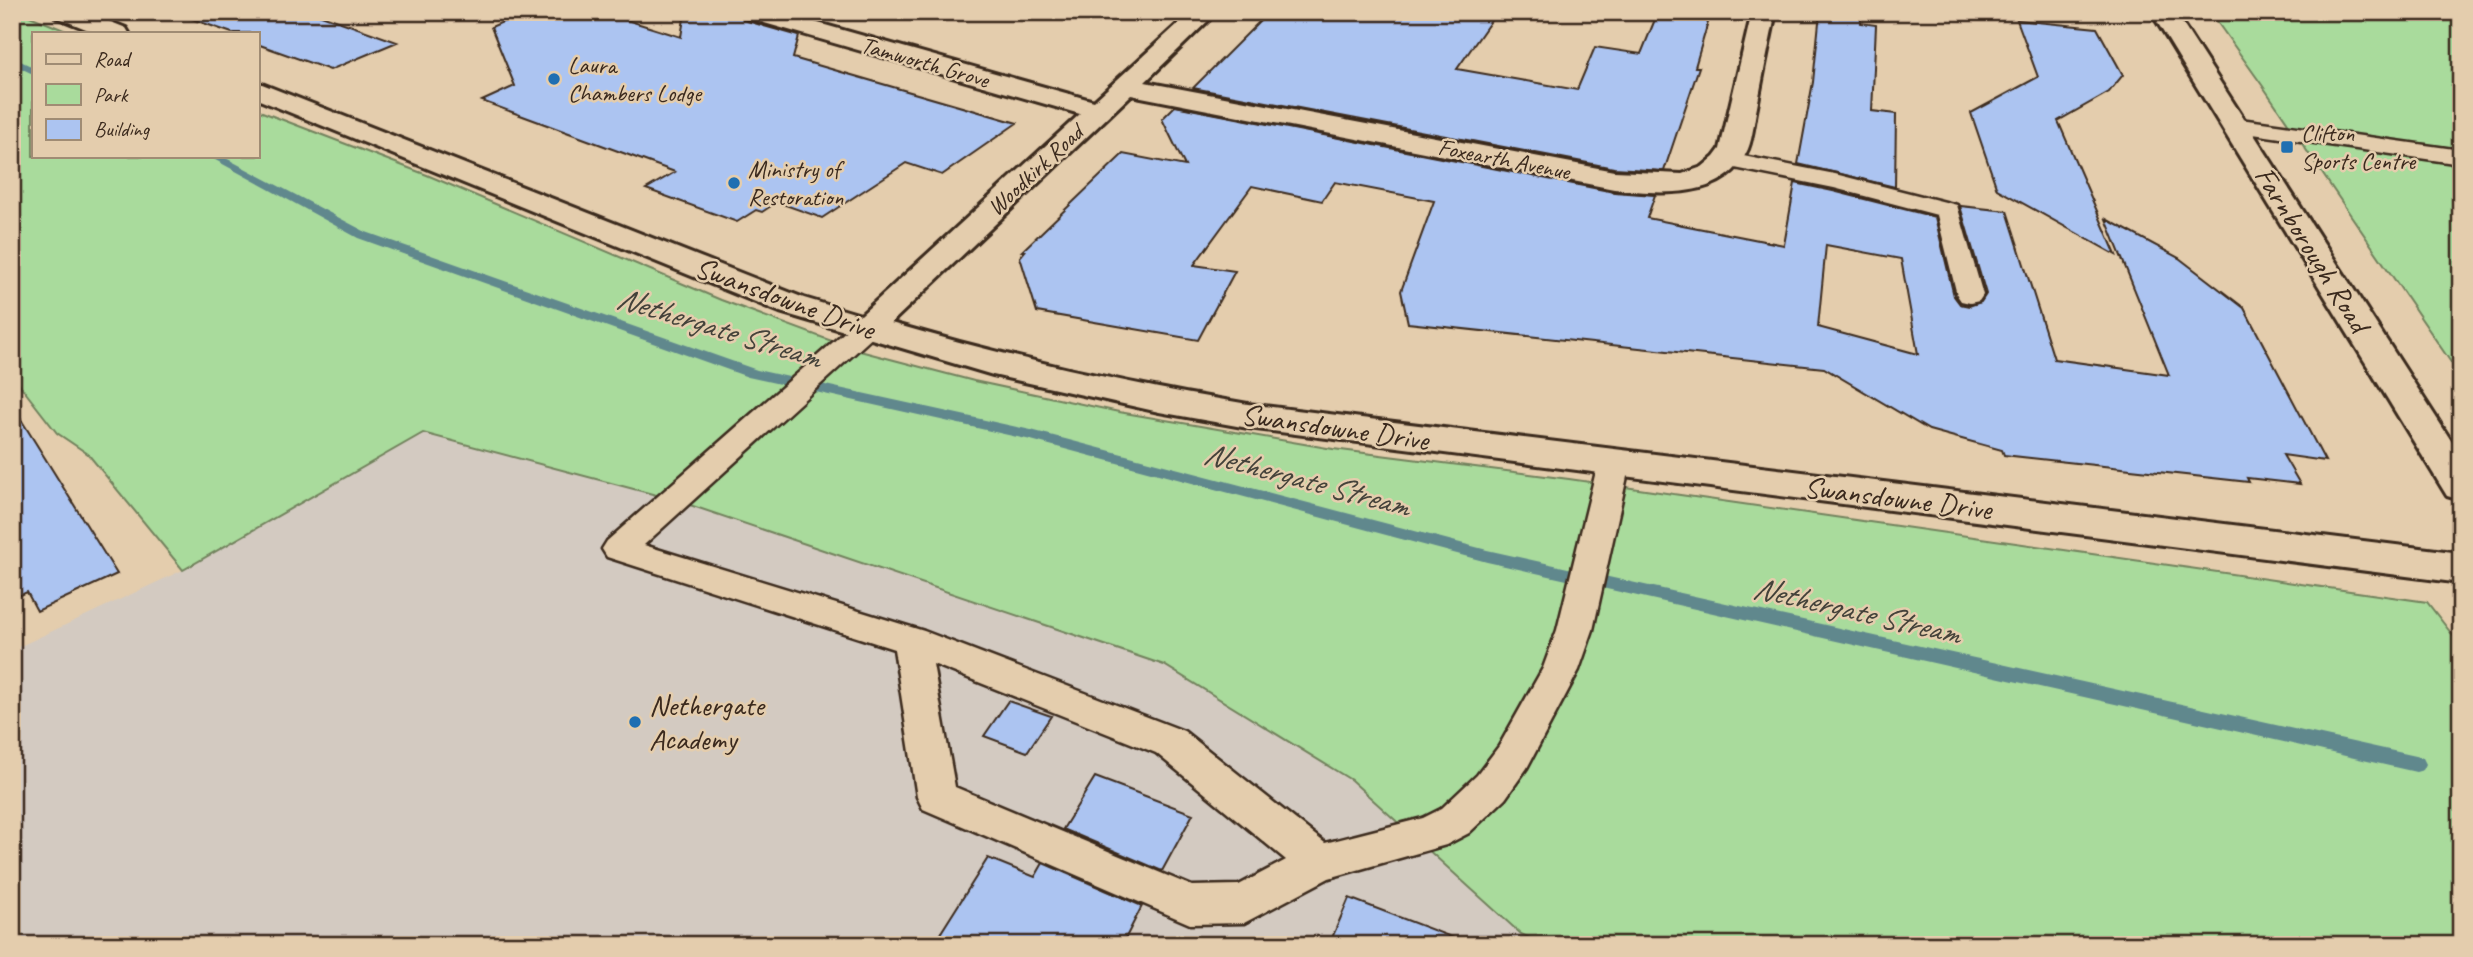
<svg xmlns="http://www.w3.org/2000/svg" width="2473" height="957" viewBox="0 0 2473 957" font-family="Caveat,sans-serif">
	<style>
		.built { fill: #d3cac1 }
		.green { fill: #a9db9c; stroke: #72825d; stroke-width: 2 }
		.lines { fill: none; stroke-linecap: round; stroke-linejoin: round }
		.stream { fill: #60888d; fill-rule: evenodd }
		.building { fill: #acc4f1; stroke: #3b2a1e; stroke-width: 2; fill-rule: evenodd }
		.service-casing { stroke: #3b2a1e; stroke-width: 5 }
		.minor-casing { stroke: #3b2a1e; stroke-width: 6 }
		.tertiary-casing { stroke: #3b2a1e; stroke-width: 6 }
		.service { fill: #e4cdad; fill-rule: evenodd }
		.minor { fill: #e4cdad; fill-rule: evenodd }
		.tertiary { fill: #e4cdad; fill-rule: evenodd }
		.poi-dot { fill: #1f6fb2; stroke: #e4cdad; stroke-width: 2.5 }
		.labels { text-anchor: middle; stroke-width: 5; stroke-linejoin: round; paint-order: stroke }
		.far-street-label { font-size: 24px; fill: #3b2a1e; stroke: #e4cdad }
		.far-poi-label { font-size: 24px; fill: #3b2a1e; stroke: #e4cdad; text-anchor: start }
		.street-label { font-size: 30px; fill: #3b2a1e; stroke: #e4cdad }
		.poi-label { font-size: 30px; fill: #3b2a1e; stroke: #e4cdad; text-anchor: start }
		.water-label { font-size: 32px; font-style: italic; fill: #44423a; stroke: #e4cdad }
	</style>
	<rect width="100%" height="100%" fill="#e4cdad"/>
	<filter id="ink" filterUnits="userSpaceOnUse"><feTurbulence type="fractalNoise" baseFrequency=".0143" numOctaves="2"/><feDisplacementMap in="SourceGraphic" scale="14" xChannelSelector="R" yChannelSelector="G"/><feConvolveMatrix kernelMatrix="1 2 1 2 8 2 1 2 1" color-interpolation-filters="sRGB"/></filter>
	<g filter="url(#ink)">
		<!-- built -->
		<path class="built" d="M423,433L675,500L1164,665L1351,780L1521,934L1544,945H12V650L183,570Z"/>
		<!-- green -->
		<path class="green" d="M12,12H20L71,33H33V156H257V110L427,175L721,300L856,350L974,381L1119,412L1333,449L1569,479L2427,602L2461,646V945H1544L1521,934L1351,780L1164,665L675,500L423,433L183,570L88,454L57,433L12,375Z
			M2210,12H2461V377L2262,85Z"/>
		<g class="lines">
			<!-- stream -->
			<path class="stream" d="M12,57L33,67V74L12,64Z
				M208,156H222L366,232L757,370L1031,430L1487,550L2416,756L2423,758L2426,764L2423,770L2416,772L1487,562L1031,440L748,377L358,238Z"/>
		</g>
		<!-- building -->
		<path class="building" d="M190,12H313L397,42L330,70L257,44V33H232L189,18Z
			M526,12H601L681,37L685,12H738L743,20L799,36L793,58L1017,123L942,175L906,163L822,218L777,202L762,212L756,210L737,222L646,189L675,172L482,101L515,86L491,27Z
			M1269,12H1497L1457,69L1577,90L1595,47L1641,54L1658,12H1711L1695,67H1699L1664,171L1614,168L1193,88Z
			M1820,12H1862L1861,23L1876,25L1872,111L1896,114L1895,187L1798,164L1813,82Z
			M2017,20L2097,28L2123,75L2109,92L2058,121L2116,255L1997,189L1971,113L2038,77Z
			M1175,106L1614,192L1655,195L1647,218L1784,245L1795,183L1833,191L1935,217L1954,296L1960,304L1969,306L1981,302L1986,294L1960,206L2007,211L2054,359L2169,375L2106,219L2179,258L2244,308L2325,461L2283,455L2300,484L2247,478L2249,482L2004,455L2002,450L1929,430L1824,368L1408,323L1401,291L1434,201L1335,182L1322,201L1252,186L1194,265L1235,271L1198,340L1037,312L1020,257L1025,251H1022L1123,154L1185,166L1162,119ZM1826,245L1901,259L1918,354L1818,327Z
			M12,405L117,574L37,611L27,592L12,599Z
			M1008,701L1051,716L1027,752L984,736Z
			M1095,777L1193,814L1162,871L1063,829Z
			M988,858L1035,877L1043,863L1142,906L1122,945H933Z
			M1349,898L1462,941L1461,945H1329Z"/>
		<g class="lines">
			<defs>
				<path id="service" d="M2233,118L2461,150V164L2225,130L2222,125L2225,120Z
					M1728,153L1835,174L1957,205L1983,295L1979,301L1970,303L1961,301L1957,295L1937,215L1834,188L1720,165L1716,160L1720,155Z
					M866,320L876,322L880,328L876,334L644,545L924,631L1184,731L1325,843L1423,818L1441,809L1477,775L1499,746L1543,668L1557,630L1598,463L1603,456L1614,453L1625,456L1630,463L1593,630L1579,670L1527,768L1505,799L1469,833L1446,845L1329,878L1244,923L1190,924L923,809L917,797L894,649L607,557L602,549L607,541L856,322ZM933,664L1156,753L1286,860L1239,885L1192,886L955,787Z"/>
				<path id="minor" d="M52,12H86L126,28L129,33H96L56,17Z
					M740,12H779L1094,101L1191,12H1217L1145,82L1614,171L1682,174L1702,167L1714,157L1720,149L1752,12H1776C1769,44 1763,75 1757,107C1754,120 1753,137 1748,149C1726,201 1659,194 1614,189L1131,95L891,323C1008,357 1127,384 1248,404L2461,553V583L1248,428L1159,412L993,375L780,312L257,99V82L804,298L861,315L1080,114L744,17Z"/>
				<path id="tertiary" d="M2151,12H2175L2461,456V500L2447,496Z"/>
			</defs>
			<!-- service casing -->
			<use href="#service" class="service-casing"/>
			<!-- minor casing -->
			<use href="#minor" class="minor-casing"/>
			<!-- tertiary casing -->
			<use href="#tertiary" class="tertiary-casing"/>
			<!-- service -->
			<use href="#service" class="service"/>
			<!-- minor -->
			<use href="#minor" class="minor"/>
			<!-- tertiary -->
			<use href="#tertiary" class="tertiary"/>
		</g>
	</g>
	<!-- markers -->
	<g class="poi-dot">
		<circle cx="554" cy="79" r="7"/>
		<rect x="2280" y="140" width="14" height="14" rx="3.5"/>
		<circle cx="734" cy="183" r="7"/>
		<circle cx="635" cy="722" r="7"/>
	</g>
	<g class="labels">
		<!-- far-street labels -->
		<g class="far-street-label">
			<text transform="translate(925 62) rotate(16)" y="8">Tamworth Grove</text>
			<text transform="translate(1504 159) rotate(11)" y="8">Foxearth Avenue</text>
			<text transform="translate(1035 170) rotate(-43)" y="8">Woodkirk Road</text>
		</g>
		<!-- far-poi labels -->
		<g class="far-poi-label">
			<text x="568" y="73">Laura<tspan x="568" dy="28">Chambers Lodge</tspan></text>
			<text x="2301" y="141">Clifton<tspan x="2301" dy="28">Sports Centre</tspan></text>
			<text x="748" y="177">Ministry of<tspan x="748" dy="28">Restoration</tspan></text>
		</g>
		<!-- street labels -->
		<g class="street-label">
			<text transform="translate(2312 249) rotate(58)" y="10">Farnborough Road</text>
			<text transform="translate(785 298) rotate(20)" y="10">Swansdowne Drive</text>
			<text transform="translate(1335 427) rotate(8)" y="10">Swansdowne Drive</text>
			<text transform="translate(1898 498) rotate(7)" y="10">Swansdowne Drive</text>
		</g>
		<!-- poi labels -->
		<g class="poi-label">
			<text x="649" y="715">Nethergate<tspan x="649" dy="34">Academy</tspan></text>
		</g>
		<!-- water labels -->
		<g class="water-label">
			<text transform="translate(719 327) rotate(17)" y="11">Nethergate Stream</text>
			<text transform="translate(1307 479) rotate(15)" y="11">Nethergate Stream</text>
			<text transform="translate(1857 610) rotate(13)" y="11">Nethergate Stream</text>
		</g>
	</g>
	<!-- margin -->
	<rect width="2473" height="957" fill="none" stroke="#e4cdad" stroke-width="42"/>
	<rect x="21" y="21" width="2431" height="915" fill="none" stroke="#3b2a1e" stroke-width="2.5" filter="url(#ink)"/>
	<!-- legend -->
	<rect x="32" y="32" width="228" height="126" fill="#e4cdad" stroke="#a08c74" stroke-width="2"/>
	<rect x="46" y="54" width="35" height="10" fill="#e4cdad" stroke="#a08c74" stroke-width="2"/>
	<text x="94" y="66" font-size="21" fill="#3b2a1e">Road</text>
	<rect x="46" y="84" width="35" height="21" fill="#a9db9c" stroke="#a08c74" stroke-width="2"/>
	<text x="94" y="102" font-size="21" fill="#3b2a1e">Park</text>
	<rect x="46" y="119" width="35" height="21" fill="#acc4f1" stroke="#a08c74" stroke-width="2"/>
	<text x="94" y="136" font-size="21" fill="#3b2a1e">Building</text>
</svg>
